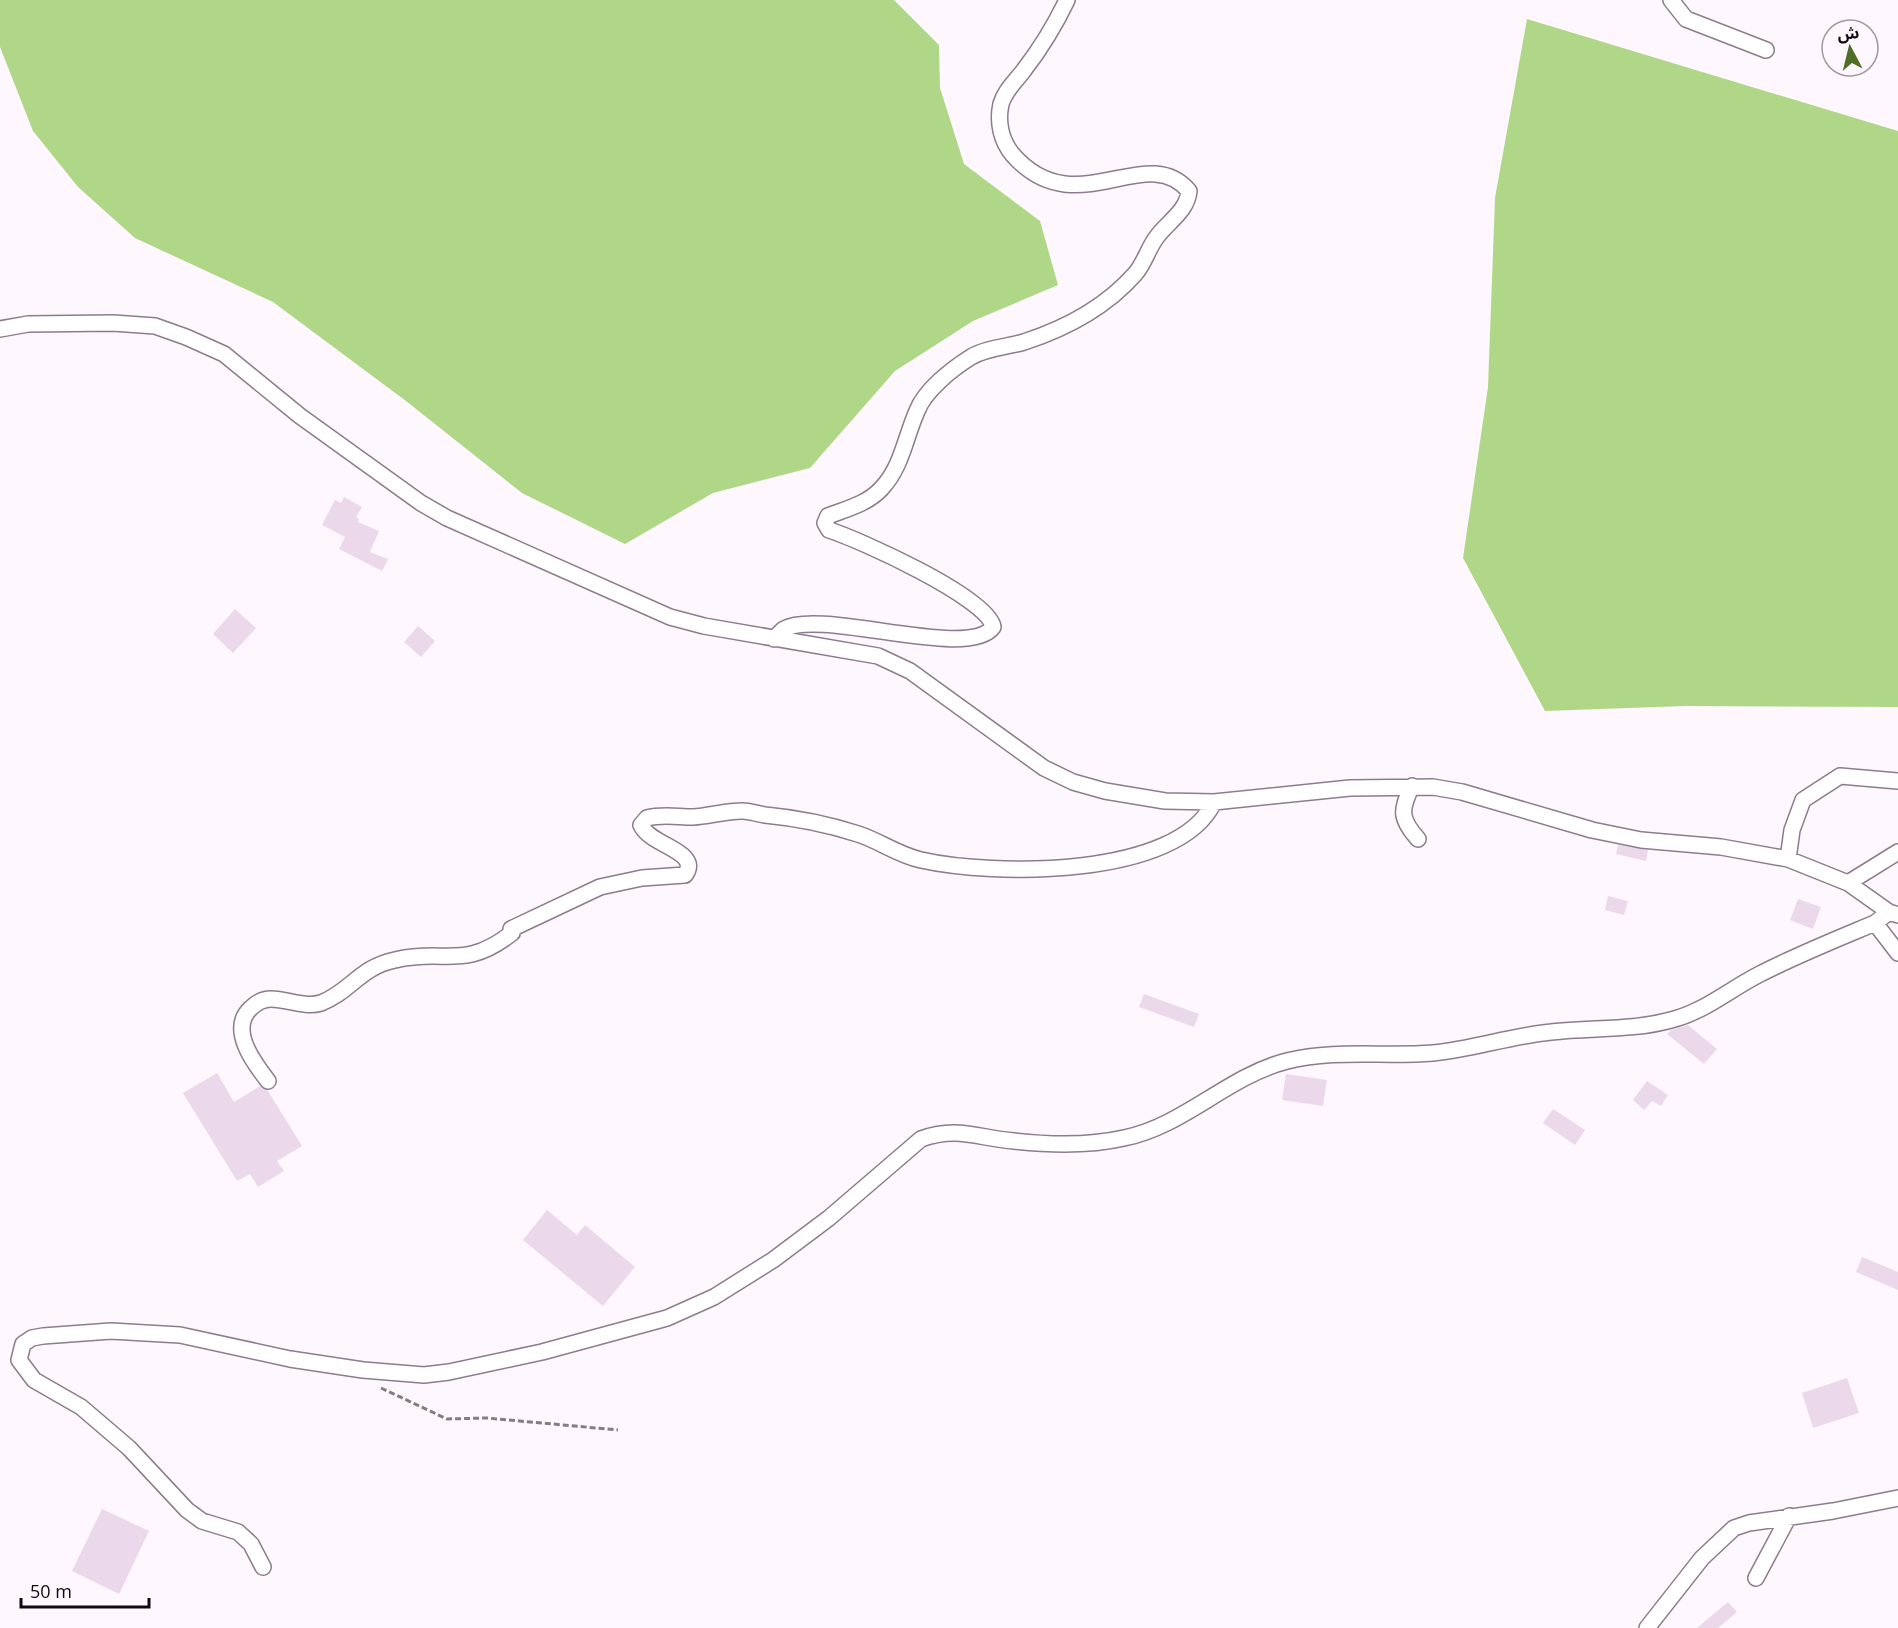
<svg xmlns="http://www.w3.org/2000/svg" width="1898" height="1628" viewBox="0 0 1898 1628" font-family="'Open Sans','Noto Sans Arabic',sans-serif">
	<style>
		.forest { fill: #b0d788 }
		.building { fill: #ebd8eb }
		.lines { fill: none; stroke-linecap: round; stroke-linejoin: round }
		.minor-casing { stroke: #8c7c8d; stroke-width: 18 }
		.path { stroke: #837c83; stroke-width: 3; stroke-dasharray: 6 3; stroke-linecap: butt }
		.minor { stroke: #fff; stroke-width: 15 }
	</style>
	<rect width="100%" height="100%" fill="#fef7fe"/>
	<!-- forest -->
	<path class="forest" d="M0,0H894L939,45L940,88L964,164L1040,221L1058,285L973,321L895,371L810,468L713,493L625,544L522,493L406,401L273,302L135,238L78,187L33,131L0,47Z
		M1527,19L1898,131V707L1685,706L1545,711L1463,558L1488,387L1495,198Z"/>
	<!-- building -->
	<path class="building" d="M344,497L362,507L356,517L359,519L358,522L379,531L370,552L388,559L382,571L339,549L345,537L322,525L335,500L341,503Z
		M235,609L256,628L233,653L213,634Z
		M418,626L435,641L421,657L404,642Z
		M1618,845L1648,850L1646,861L1616,854Z
		M1608,896L1628,901L1624,915L1605,910Z
		M1798,899L1821,907L1813,929L1790,920Z
		M1144,994L1199,1014L1194,1027L1139,1007Z
		M1688,1025L1717,1049L1704,1064L1667,1034L1671,1030Z
		M217,1073L234,1102L260,1086L268,1091L302,1146L277,1161L284,1171L258,1187L250,1174L237,1181L183,1093Z
		M1286,1074L1327,1080L1323,1106L1282,1100Z
		M1647,1081L1668,1095L1661,1106L1652,1101L1644,1110L1633,1100Z
		M1553,1109L1585,1130L1575,1145L1543,1123Z
		M547,1210L577,1235L585,1225L635,1267L603,1306L523,1240Z
		M1862,1257L1898,1272V1290L1856,1272Z
		M1847,1378L1859,1413L1813,1428L1802,1393Z
		M102,1509L149,1531L119,1594L72,1571Z
		M1728,1602L1737,1612L1718,1628H1697Z"/>
	<g class="lines">
		<defs>
			<path id="minor" d="M1671,0L1686,19L1766,50
				M0,329L28,324L113,323L155,326L186,337L224,354L300,416L421,503L447,518L670,617L704,626L878,656L910,671L1044,768L1073,782L1105,791L1165,801L1214,802L1350,788L1433,787L1462,792L1592,830L1641,840L1721,847L1788,859L1848,883L1889,912L1898,915
				M774,639C777,636 781,631 784,629C821,608 969,661 993,627C989,598 858,539 829,530L825,523L828,516C846,509 867,504 881,489C902,467 905,438 917,411C925,390 952,369 971,357C986,348 1007,347 1024,342C1067,328 1105,308 1135,274C1144,264 1148,249 1156,238C1167,222 1187,212 1189,191C1146,140 1075,226 1013,155C1001,141 997,122 1001,104C1005,90 1016,81 1024,70C1041,48 1055,25 1067,0
				M1412,786C1400,810 1400,819 1418,839
				M1788,859L1792,830L1803,800L1840,776L1898,781
				M1848,883L1898,852
				M1875,923L1898,953
				M268,1081C254,1063 228,1029 251,1008C257,1002 263,999 271,999C288,999 304,1008 321,1003C350,992 360,967 395,960C446,948 463,971 512,933L511,929L600,887L642,878L685,875C702,851 650,846 641,825L647,818C662,814 678,817 693,817C709,816 726,811 742,811C750,811 757,814 765,815C797,818 827,824 858,834C880,841 898,855 921,860C992,876 1178,879 1214,802
				M263,1567L251,1544L238,1532L202,1521L187,1510L129,1448L81,1407L34,1380L19,1360L23,1344L32,1338L43,1336L111,1331L180,1335L290,1359L363,1370L424,1375L449,1372L542,1352L667,1318L714,1297L773,1260L829,1218L921,1139C958,1126 977,1138 1014,1141C1050,1145 1089,1146 1124,1138C1184,1126 1228,1076 1287,1061C1335,1049 1384,1057 1433,1053C1473,1049 1511,1036 1551,1032C1591,1027 1631,1031 1671,1020C1704,1012 1730,989 1760,974C1797,955 1837,939 1875,923L1889,912
				M1756,1578L1789,1516
				M1647,1628L1702,1558L1734,1528L1749,1523L1833,1511L1898,1498"/>
		</defs>
		<!-- minor casing -->
		<use href="#minor" class="minor-casing"/>
		<!-- path -->
		<path class="path" d="M381,1388L447,1419L487,1418L618,1430"/>
		<!-- minor -->
		<use href="#minor" class="minor"/>
	</g>
	<!-- north arrow -->
	<g transform="translate(1850 48) rotate(353)"><circle r="28" fill="#fef7fe" stroke="#9f989f" stroke-width="1.5"/>
	<path d="M0-4.5L10 22L0 15L-10 22Z" fill="#4e6f25"/>
	<text y="-9" font-size="16" font-weight="bold" text-anchor="middle" fill="#100a10">ش</text>
	</g>
	<!-- scale -->
	<path d="M21 1598v9h128v-9" fill="none" stroke="#100a10" stroke-width="3"/>
	<text x="30" y="1598" font-size="18" fill="#100a10" stroke="#fef7fe" stroke-width="4.5" paint-order="stroke">50 m</text>
</svg>
